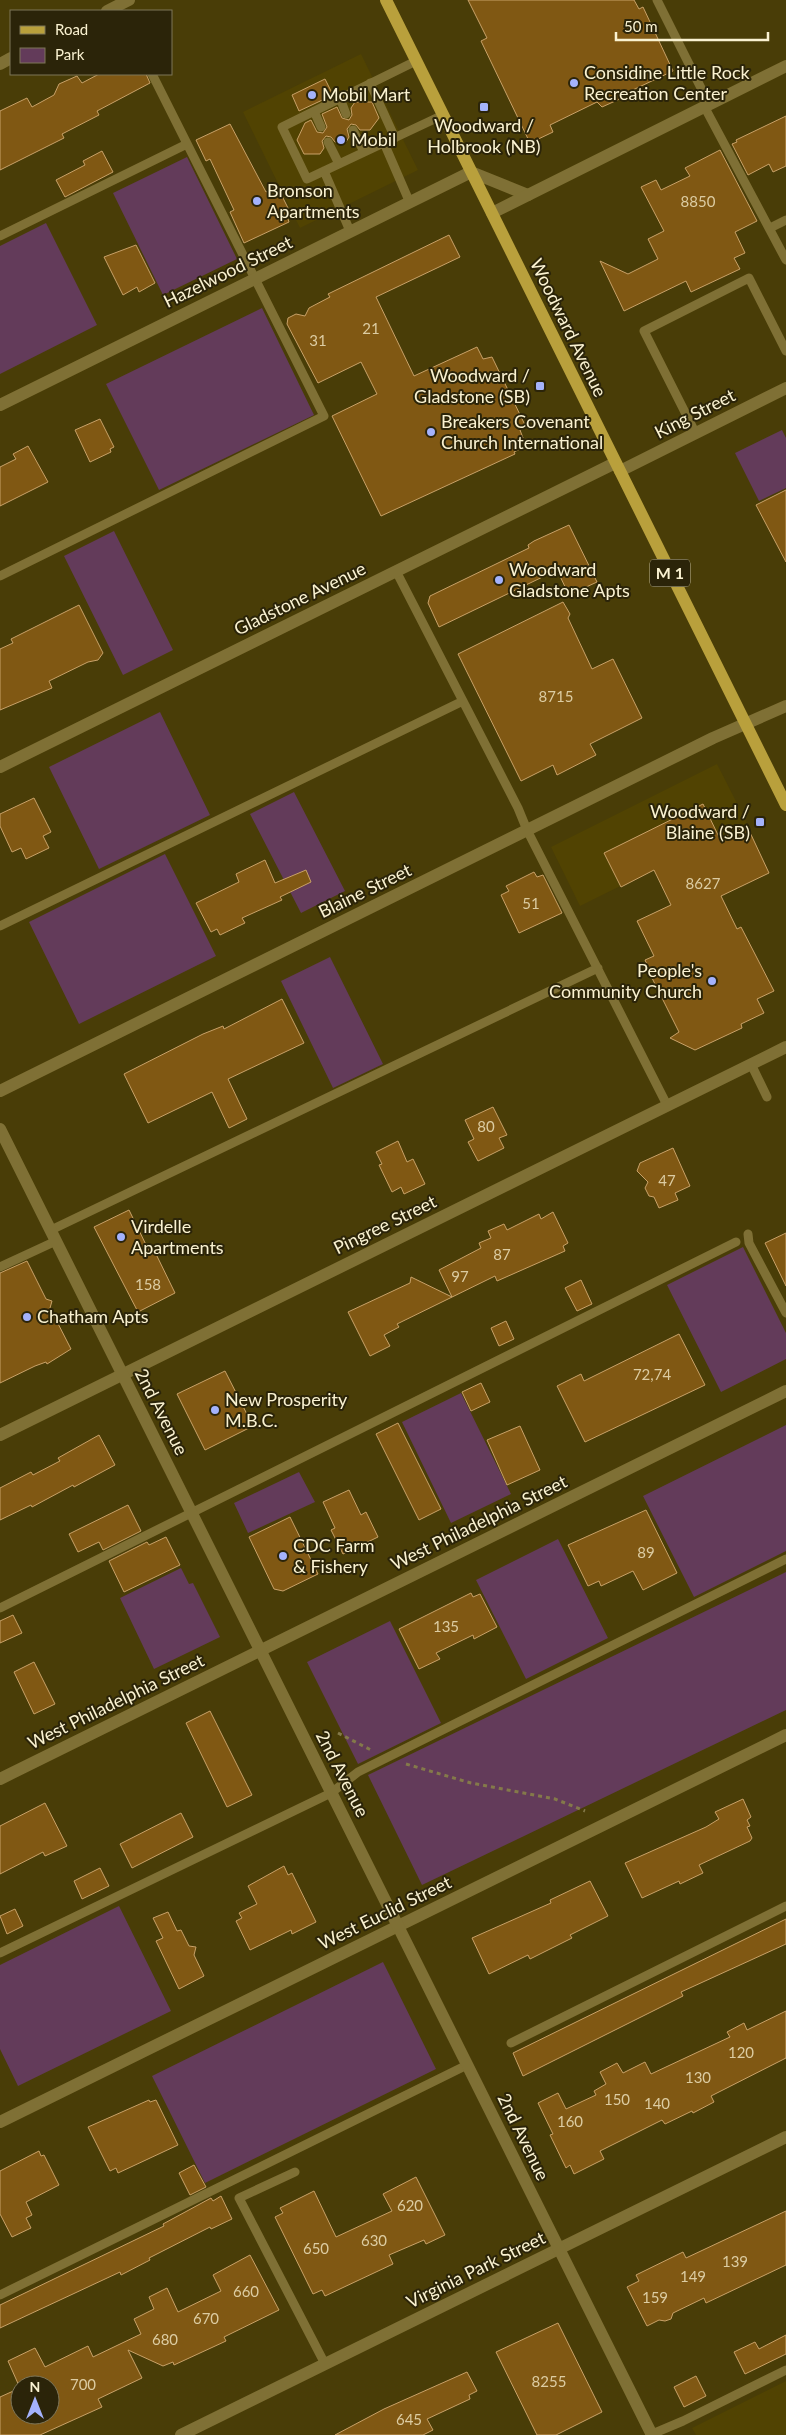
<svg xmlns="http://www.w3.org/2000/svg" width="786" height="2435" viewBox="0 0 786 2435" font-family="Lato,sans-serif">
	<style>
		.built { fill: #514302 }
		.green { fill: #633b5a }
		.building { fill: #805813; stroke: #c8a168 }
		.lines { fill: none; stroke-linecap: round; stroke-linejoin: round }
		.path { stroke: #84794a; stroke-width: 3; stroke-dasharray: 4 4; stroke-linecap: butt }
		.service { stroke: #7f7035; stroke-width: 9 }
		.minor { stroke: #7f7035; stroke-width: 12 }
		.tertiary { stroke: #7f7035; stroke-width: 12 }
		.primary { stroke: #b9a03c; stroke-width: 12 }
		.poi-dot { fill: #a4b2fc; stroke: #2b2409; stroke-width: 2 }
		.labels { text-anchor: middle; stroke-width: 4; stroke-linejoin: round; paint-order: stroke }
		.number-label { font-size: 15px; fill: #dccca2 }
		.shield { fill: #2b2409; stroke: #bcb495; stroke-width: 1 }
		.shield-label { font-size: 16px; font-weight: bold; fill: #faf2d1 }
		.poi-label { font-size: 18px; fill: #faf2d1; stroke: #2b2409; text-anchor: start }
		.street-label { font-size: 18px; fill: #faf2d1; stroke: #2b2409 }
	</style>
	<rect width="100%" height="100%" fill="#493d07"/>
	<!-- built -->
	<path class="built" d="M361,54L418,170L300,228L243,112Z
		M717,764L747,823L580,906L551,847Z
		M786,2381V2435H696L692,2428Z"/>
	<!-- green -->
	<path class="green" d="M187,157L237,259L163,295L113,193Z
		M46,223L97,325L0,374V246Z
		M262,308L314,415L159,490L106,384Z
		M782,430L786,438V488L759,501L735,453Z
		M114,531L173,650L123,675L64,556Z
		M160,712L210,815L99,869L49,767Z
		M294,792L345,891L301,913L250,814Z
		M165,854L216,956L79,1024L29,922Z
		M330,957L383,1064L333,1088L281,981Z
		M743,1247L786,1333V1359L721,1392L667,1285Z
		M461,1393L511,1494L451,1523L402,1422Z
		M786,1425V1551L694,1597L643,1496Z
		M299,1472L315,1502L248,1533L234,1503Z
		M558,1539L608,1638L526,1679L476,1580Z
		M181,1568L189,1584L193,1583L220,1637L154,1669L120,1598Z
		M786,1572V1710L422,1885L368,1775Z
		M390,1621L441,1723L358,1764L307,1662Z
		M119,1906L171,2011L18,2086L0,2049V1965Z
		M383,1962L436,2069L205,2183L152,2076Z"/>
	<!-- building -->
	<path class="building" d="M468,0H634L639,9L643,7L673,71L620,96L622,98L602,107L597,102L550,125L553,132L530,143L481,41L487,38Z
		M99,74H146L150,83L97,111L99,115L62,134L64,138L0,170V111L27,98L32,107L54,95L59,84L77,76L82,83Z
		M325,79L333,95L299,111L292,95Z
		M355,102H372L379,118L370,130H360L356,125L351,124L347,129L349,137L346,142H335L331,137L326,136L322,141L324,148L320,154H304L297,140L305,123L311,120L317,132L323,133L327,127L322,114L337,107L342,118L349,120L352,115L351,108Z
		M786,116V166L773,172L769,164L748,175L732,144L737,142L736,140Z
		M230,124L266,192L277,186L291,214L287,216L289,222L244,243L230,212L234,210L210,159L206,161L196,140Z
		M720,150L757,221L735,232L745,253L734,258L740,269L691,292L686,281L624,311L600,261L628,274L658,259L648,239L664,231L641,187L656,180L661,190L690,176L685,168Z
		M102,151L113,172L65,197L56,180L85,165L83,161Z
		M449,235L460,257L376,297L414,376L477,347L483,359L492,357L526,427L520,430L526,446L514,452L515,454L381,516L332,416L377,394L361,362L318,383L287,324L288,318L296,314L305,316L309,308L330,297L328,294Z
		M136,245L155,283L139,292L137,287L123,295L104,257Z
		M100,419L114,447L110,449L111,452L90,462L75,430Z
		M28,446L48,482L0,506V467L16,459L13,454Z
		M786,490V562L756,505Z
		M569,525L597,582L569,595L557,570L439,627L428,603L430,596L529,548L528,545L534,541Z
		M563,602L570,614L568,618L592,669L613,659L642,718L590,744L596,755L557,775L553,765L521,781L458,654Z
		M79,605L103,653L98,660L88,662L49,681L52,688L0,710V649L13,643L11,639Z
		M34,798L51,832L43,836L49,848L26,859L21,848L12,852L0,826V814Z
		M703,804L720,839L747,826L769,873L721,896L737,929L741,927L774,991L757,999L764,1013L741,1024L742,1028L695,1050L670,1038L679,1032L649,972L650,971L645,960L654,956L637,921L671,905L654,870L621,887L604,853Z
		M265,860L275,883L306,870L311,882L280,897L282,900L242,918L245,923L220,935L217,929L211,932L196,903L239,882L236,874Z
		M534,872L537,877L543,875L562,913L519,933L501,895L509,891L506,886Z
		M282,999L304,1043L228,1079L247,1119L229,1128L212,1092L148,1123L124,1074L203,1034L223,1026L224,1029Z
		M493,1107L507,1135L499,1138L504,1148L478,1161L468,1142L474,1139L465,1120Z
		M398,1141L407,1162L413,1159L425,1184L404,1194L401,1187L392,1192L379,1165L382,1164L376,1152Z
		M673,1148L690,1186L675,1193L678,1200L659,1208L654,1197L649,1196L645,1188L648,1182L637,1171L640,1163Z
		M129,1210L151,1255L155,1252L175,1293L138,1312L94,1227Z
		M553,1212L568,1243L563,1246L565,1251L497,1281L495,1276L397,1324L399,1327L384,1335L390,1346L370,1356L348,1312L410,1283L411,1277L452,1297L439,1270L481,1248L479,1243L491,1238L488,1231L504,1224L507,1230L539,1214L541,1219Z
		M786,1233V1286L765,1243Z
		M27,1261L46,1299L52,1301L50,1308L71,1349L47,1364L46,1362L35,1366L0,1383V1273Z
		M581,1280L592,1304L577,1311L565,1288Z
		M506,1321L514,1339L499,1346L491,1328Z
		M679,1334L705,1385L585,1442L557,1386L581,1374L584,1381Z
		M225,1371L253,1426L205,1450L177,1394Z
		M481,1383L490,1402L471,1411L462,1392Z
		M398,1423L441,1509L419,1520L376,1434Z
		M520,1426L540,1470L507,1485L487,1440Z
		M99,1435L115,1465L74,1487L73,1485L32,1507L31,1505L0,1520V1488L31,1472L33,1475L60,1461L58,1458Z
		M349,1490L361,1515L366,1512L378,1537L343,1554L331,1530L335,1528L323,1502Z
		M128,1505L141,1531L103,1550L99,1542L78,1552L69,1534Z
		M646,1510L677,1573L643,1590L633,1571L601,1586L599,1581L588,1586L568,1545Z
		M290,1517L318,1574L283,1591L274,1589L249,1537Z
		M166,1537L180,1565L124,1592L109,1561L147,1542L149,1545Z
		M471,1593L473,1597L480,1594L497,1627L474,1639L473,1635L436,1653L440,1659L419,1669L399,1629Z
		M13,1615L22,1633L0,1643V1621Z
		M34,1662L55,1704L34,1714L14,1672Z
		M210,1711L252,1795L227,1807L186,1723Z
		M743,1799L751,1817L747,1820L750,1826L747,1827L752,1838L750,1841L699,1865L703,1873L680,1884L679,1881L642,1898L625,1863L706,1827L719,1819L715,1812Z
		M45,1803L67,1846L45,1856L43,1852L0,1874V1826Z
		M181,1813L193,1837L132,1868L120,1844Z
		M284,1866L288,1875L292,1873L316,1922L292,1934L291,1930L250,1950L236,1921L242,1918L239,1913L257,1904L248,1886Z
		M100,1868L109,1886L82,1899L74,1881Z
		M590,1881L608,1916L570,1935L572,1938L530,1959L528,1955L489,1974L472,1938L551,1903L550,1900Z
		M15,1909L23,1926L7,1934L0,1916Z
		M168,1912L177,1931L181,1930L189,1946L196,1947L194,1955L204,1976L179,1989L156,1941L163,1938L153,1918Z
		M786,1919V1944L681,1992L683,1996L523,2076L513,2053Z
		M786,2011V2058L711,2096L714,2102L693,2113L692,2111L665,2124L662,2120L600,2151L604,2159L574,2174L570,2165L566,2168L550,2135L553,2134L538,2103L558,2093L566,2109L596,2095L594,2091L606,2084L600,2072L617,2063L623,2073L645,2062L651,2074L730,2037L727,2032L744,2023L747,2030Z
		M149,2100L150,2102L156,2100L178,2145L118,2173L116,2168L110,2171L88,2127Z
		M39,2151L41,2156L44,2155L59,2185L26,2202L32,2215L26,2218L31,2228L12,2237L0,2214V2171Z
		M194,2165L206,2187L190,2195L179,2173Z
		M416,2177L445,2235L426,2244L424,2240L389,2255L393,2264L325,2296L322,2290L313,2294L275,2217L283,2213L280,2208L314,2191L336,2237L392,2211L383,2194Z
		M221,2196L232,2219L211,2229L210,2227L149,2258L150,2260L121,2275L120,2272L0,2328V2305L164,2226L163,2224L211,2198L213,2201Z
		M786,2211V2265L706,2303L704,2298L673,2313L671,2319L665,2321L659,2320L647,2326L627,2287L639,2281L636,2275L683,2252L686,2258Z
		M250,2255L279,2310L224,2337L226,2341L174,2365L173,2362L163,2366L128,2350L142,2378L98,2399L102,2407L40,2435H0V2397L20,2388V2415H50V2385H20V2388L8,2361L35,2348L45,2367L88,2346L93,2357L141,2334L134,2319L154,2309L149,2297L167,2288L178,2312L221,2291L213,2275Z
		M558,2323L602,2412L556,2435H537L496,2352Z
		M786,2335V2354L745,2374L734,2352L755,2342L759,2349Z
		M467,2372L477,2391L469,2395L470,2399L427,2419L433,2430L423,2435H335L384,2409Z
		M696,2376L706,2396L684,2407L674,2387Z"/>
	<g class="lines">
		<!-- path -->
		<path class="path" d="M338,1733L371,1750
			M406,1764L471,1783L555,1799L585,1811"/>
		<!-- service -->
		<path class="service" d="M657,0L709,104
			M416,61L282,127L307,179L443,115
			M370,83L395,138
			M340,98L346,114
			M704,106L786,260
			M314,111L321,127
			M353,130L364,152
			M328,142L339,164
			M384,143L410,203
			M324,171L350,231
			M770,228L786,220
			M0,236L187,144
			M696,434L644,331L749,278L786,351
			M396,571L518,808L527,830L667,1105
			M0,576L324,416L152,74
			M0,926L463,701
			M751,1064L767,1097
			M51,1230L598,968
			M748,1234L749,1243L786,1313
			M0,1267L56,1241
			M0,1608L736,1242
			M0,1953L331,1793L358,1772L786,1559
			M511,2043L786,1906
			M295,2172L239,2198L325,2364
			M0,2295L467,2065
			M650,2435L683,2421L786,2370"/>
		<!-- minor -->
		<path class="minor" d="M107,11L129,0
			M0,64L11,58
			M0,405L471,172L528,195
			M620,471L786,388
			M0,767L615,463
			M0,1091L713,738L786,706
			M0,1435L786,1047
			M0,1779L786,1391
			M0,2122L786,1735
			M181,2435L786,2137"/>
		<!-- tertiary -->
		<path class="tertiary" d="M492,213L786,66
			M0,1129L652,2435"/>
		<!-- primary -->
		<path class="primary" d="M386,0L786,805"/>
	</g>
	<!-- markers -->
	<g class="poi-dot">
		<circle cx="574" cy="83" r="5"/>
		<circle cx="312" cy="95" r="5"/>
		<rect x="479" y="102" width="10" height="10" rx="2.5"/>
		<circle cx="341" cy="140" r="5"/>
		<circle cx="257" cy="201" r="5"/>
		<rect x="535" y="381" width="10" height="10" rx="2.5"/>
		<circle cx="431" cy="432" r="5"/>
		<circle cx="499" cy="580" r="5"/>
		<rect x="755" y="817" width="10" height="10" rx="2.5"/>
		<circle cx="712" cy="981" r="5"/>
		<circle cx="121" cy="1237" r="5"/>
		<circle cx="27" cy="1317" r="5"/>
		<circle cx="215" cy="1410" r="5"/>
		<circle cx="283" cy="1556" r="5"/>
	</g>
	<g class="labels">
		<!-- number labels -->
		<g class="number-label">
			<text x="698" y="207">8850</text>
			<text x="371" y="334">21</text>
			<text x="318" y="346">31</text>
			<text x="556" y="702">8715</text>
			<text x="703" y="889">8627</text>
			<text x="531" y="909">51</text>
			<text x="486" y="1132">80</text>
			<text x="667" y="1186">47</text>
			<text x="502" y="1260">87</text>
			<text x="460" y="1282">97</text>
			<text x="148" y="1290">158</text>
			<text x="652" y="1380">72,74</text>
			<text x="646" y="1558">89</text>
			<text x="446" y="1632">135</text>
			<text x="741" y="2058">120</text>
			<text x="698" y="2083">130</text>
			<text x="617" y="2105">150</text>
			<text x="657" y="2109">140</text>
			<text x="570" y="2127">160</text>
			<text x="410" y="2211">620</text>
			<text x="374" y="2246">630</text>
			<text x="316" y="2254">650</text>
			<text x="735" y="2267">139</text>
			<text x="693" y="2282">149</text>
			<text x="246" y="2297">660</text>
			<text x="655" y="2303">159</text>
			<text x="206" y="2324">670</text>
			<text x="165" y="2345">680</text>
			<text x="549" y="2387">8255</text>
			<text x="83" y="2390">700</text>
			<text x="409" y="2425">645</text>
		</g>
		<!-- shield labels -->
		<rect class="shield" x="650" y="559.5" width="40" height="27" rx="4"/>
		<g class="shield-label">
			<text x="670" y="579">M 1</text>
		</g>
		<!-- poi labels -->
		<g class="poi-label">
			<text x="584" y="79">Considine Little Rock<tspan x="584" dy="21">Recreation Center</tspan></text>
			<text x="322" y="101">Mobil Mart</text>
			<text x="484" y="132" text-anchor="middle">Woodward /<tspan x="484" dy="21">Holbrook (NB)</tspan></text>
			<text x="351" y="146">Mobil</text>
			<text x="267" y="197">Bronson<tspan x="267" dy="21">Apartments</tspan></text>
			<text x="530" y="382" text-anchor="end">Woodward /<tspan x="530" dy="21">Gladstone (SB)</tspan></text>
			<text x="441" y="428">Breakers Covenant<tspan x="441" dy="21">Church International</tspan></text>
			<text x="509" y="576">Woodward<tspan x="509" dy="21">Gladstone Apts</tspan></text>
			<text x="750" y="818" text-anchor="end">Woodward /<tspan x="750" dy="21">Blaine (SB)</tspan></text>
			<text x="702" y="977" text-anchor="end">People's<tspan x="702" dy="21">Community Church</tspan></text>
			<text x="131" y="1233">Virdelle<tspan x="131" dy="21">Apartments</tspan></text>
			<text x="37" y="1323">Chatham Apts</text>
			<text x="225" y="1406">New Prosperity<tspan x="225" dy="21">M.B.C.</tspan></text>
			<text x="293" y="1552">CDC Farm<tspan x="293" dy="21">&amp; Fishery</tspan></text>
		</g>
		<!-- street labels -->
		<g class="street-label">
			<text transform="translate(228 272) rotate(-26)" y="6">Hazelwood Street</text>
			<text transform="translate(568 328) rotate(64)" y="6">Woodward Avenue</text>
			<text transform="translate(695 414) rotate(-27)" y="6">King Street</text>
			<text transform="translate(300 599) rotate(-26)" y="6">Gladstone Avenue</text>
			<text transform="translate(365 891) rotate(-26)" y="6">Blaine Street</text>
			<text transform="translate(385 1225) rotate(-26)" y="6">Pingree Street</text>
			<text transform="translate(161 1412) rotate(63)" y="6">2nd Avenue</text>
			<text transform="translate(479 1523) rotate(-26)" y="6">West Philadelphia Street</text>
			<text transform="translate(116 1702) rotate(-26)" y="6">West Philadelphia Street</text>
			<text transform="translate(342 1774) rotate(63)" y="6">2nd Avenue</text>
			<text transform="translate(385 1913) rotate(-26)" y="6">West Euclid Street</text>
			<text transform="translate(523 2137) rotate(64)" y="6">2nd Avenue</text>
			<text transform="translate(476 2270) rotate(-26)" y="6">Virginia Park Street</text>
		</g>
	</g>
	<!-- legend -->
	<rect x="10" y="10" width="162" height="65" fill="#2b2409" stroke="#7e7659"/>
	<rect x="20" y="26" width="25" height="8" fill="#b9a03c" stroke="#7e7659"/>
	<text x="55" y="35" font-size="15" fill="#faf2d1">Road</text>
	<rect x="20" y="48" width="25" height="15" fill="#633b5a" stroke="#7e7659"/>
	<text x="55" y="60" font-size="15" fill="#faf2d1">Park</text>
	<!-- north arrow -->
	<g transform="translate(35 2400)"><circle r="24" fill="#2b2409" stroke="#7e7659"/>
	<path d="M0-4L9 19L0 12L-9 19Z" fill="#a4b2fc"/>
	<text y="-8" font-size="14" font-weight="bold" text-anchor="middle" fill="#faf2d1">N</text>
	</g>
	<!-- scale -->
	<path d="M616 32v8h152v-8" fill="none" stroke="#faf2d1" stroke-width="2.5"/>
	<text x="624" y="32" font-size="15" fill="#faf2d1" stroke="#2b2409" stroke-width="4" paint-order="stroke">50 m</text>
</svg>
